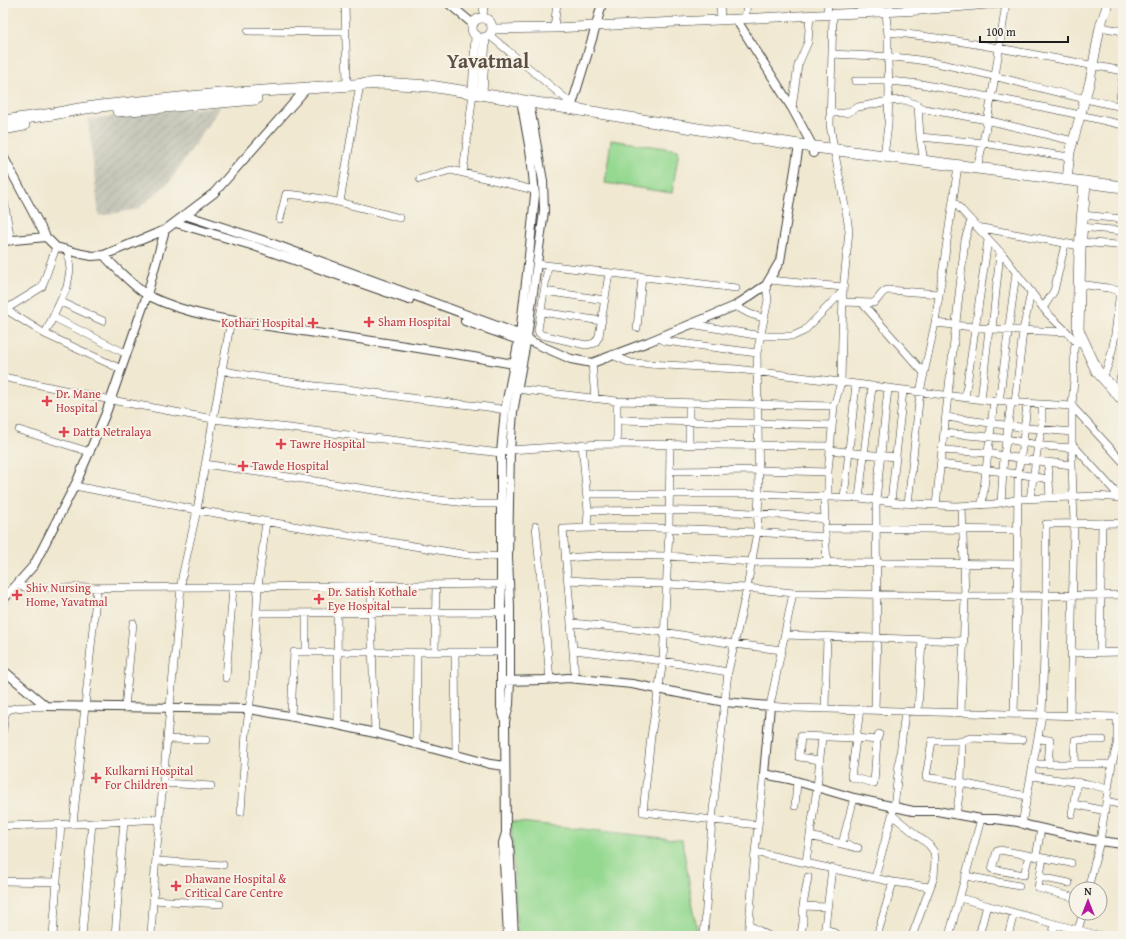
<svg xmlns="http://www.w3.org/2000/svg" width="1126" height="939" viewBox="0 0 1126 939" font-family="'Gentium Book Plus',serif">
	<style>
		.industrial { fill: url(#industrial-furrows) }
		.garden { fill: #95d991; stroke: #587a56 }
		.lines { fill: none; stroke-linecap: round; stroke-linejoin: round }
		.minor-casing { stroke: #3c3b37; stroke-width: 8 }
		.tertiary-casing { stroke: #3c3b37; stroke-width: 10 }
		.secondary-casing { stroke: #3c3b37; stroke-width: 10 }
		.primary-casing { stroke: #3c3b37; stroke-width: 12 }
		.minor { stroke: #fff; stroke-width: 7 }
		.tertiary { stroke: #fff; stroke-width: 8 }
		.secondary { stroke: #fff; stroke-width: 9 }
		.primary { stroke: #fff; stroke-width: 11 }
		.health-dot { fill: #e0444e; stroke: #f7f3e8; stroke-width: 1.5 }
		.labels { text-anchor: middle; stroke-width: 4; stroke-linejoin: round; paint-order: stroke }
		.health-label { font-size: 12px; fill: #be3a42; stroke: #f7f3e8; text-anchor: start }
		.town-label { font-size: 20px; font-weight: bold; fill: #5c4f43; stroke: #f7f3e8 }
	</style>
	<defs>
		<pattern id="industrial-furrows" width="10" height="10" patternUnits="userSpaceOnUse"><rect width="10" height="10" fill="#c5c5b8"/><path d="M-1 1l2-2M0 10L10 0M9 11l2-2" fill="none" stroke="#a9a99e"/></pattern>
	</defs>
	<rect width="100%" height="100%" fill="#f7f3e8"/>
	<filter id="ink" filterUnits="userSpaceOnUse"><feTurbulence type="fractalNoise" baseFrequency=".025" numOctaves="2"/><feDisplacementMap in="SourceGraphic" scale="8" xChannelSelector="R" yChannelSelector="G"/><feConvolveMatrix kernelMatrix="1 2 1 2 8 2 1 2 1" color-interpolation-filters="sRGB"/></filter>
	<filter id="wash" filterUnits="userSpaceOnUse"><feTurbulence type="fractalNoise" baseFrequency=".012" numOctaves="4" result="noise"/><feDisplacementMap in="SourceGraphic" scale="16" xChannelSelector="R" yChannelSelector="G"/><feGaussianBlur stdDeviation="0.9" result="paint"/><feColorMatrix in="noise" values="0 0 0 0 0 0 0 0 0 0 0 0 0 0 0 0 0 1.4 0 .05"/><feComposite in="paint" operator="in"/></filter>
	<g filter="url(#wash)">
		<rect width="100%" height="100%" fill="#f0e8d0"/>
		<!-- industrial -->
		<path class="industrial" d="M221,106L170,181L138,209L99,216L88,119Z"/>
		<!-- garden -->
		<path class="garden" d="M611,140L679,150L672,193L605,183Z
			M511,821L682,840L698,936H517Z"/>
	</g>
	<g filter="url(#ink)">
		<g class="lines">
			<defs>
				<path id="minor" d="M345,3L347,85
					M720,3L721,20
					M879,3L880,12
					M827,15L828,3
					M483,18L484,3
					M745,19L747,3
					M1100,27L1123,31
					M554,28L557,3
					M248,31L346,32
					M888,32C967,40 1045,57 1123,71
					M489,35L571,103
					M832,54C869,56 905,56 941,64C1001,76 1060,95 1119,106L1123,76
					M855,81H889L921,84L1058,110L1123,125
					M918,105L920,137L924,162
					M792,108L798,65L808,42L810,15
					M831,113H846L858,107L874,104L888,101L906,100L925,109L987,120L1073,141
					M920,137L983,143L1069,157
					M884,156L888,125L889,90L888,61V36L886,12
					M977,169C990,114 998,58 1006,3
					M463,173L473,93
					M420,179L451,170L534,190
					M3,195L11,241
					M953,201L1003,255L1047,313L1067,332L1077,343
					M340,202L360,84
					M1082,215L1123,219
					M280,219L286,194C325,197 363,208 400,218
					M977,227L1080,246
					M1081,227L1123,231
					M1080,242L1117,245
					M537,264L736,288
					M548,266L538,330L539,333L542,335L586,345L595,343L599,336L609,273
					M769,280L843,287
					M1079,284L1108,288L1123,292
					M544,291L605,300
					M61,302L103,321
					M843,302L873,303C880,300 880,291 888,290L939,294
					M862,303L924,373
					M735,306L750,314L763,318
					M1043,308L1054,291L1065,244
					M5,309L45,334L121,369
					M3,311L42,287L56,247
					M541,312L602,321
					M53,317L127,354
					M935,323L992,329L1067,332
					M691,324L761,336H793L804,331L843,291
					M637,328L642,277
					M992,329L1000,253
					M45,334L67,287L70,270L68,250
					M659,338L665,341L757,353
					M612,355L631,363L737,369L992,401L1072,406L1123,462
					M592,363L595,399
					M221,370L235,373L315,386L347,389L425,400L488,407L505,410
					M3,377L111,400L213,419L501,453L510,450L600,444L830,446
					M1103,377C1116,351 1116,320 1120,291
					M516,389L617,401L834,406
					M1117,393L1123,366
					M965,398L988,240
					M981,400L989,329
					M999,402L1016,273
					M1015,403L1023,331L1031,292
					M946,417L1027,428L1072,432
					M617,420L832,425
					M19,430L90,452
					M944,433L1001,438L1043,446L1073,448
					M582,444L588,511L587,528
					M617,444V401
					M670,444L669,529L663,661L651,736L643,812L758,825
					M689,444V403
					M1073,445L1120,497
					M830,450L863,454L896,457
					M942,450L987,453L1029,460L1072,465
					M1048,462L1050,498
					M205,464L431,499L476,504H501
					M941,464C977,469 1013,472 1048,479
					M670,471L758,470L828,472
					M75,486L197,510L468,555L507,557
					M586,494H759L803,496L859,498L899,503L956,506L994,504L1021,499L1096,496L1123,498
					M824,497L825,522
					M828,497V472L834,406L841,382L843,291L849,231L847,217L834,149L830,125L833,14
					M844,498L856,384
					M859,498L872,387
					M1030,499L1038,445L1042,429V405
					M891,502L903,391
					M1001,503L1004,456L1011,403
					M908,504L920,392L935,323L958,166
					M936,505L965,240L971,220
					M982,505L994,401
					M588,511C667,510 747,510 825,519
					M536,526L550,680
					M825,528L1018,530
					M825,533L827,562
					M565,558L607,555L668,556L752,562L1017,564
					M568,580L619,583L667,584L747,588L793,593L965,596L1123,595
					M16,585L28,588C186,588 343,586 501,584
					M371,585V613L375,733
					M793,593L770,706L793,708L1117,717V745L1112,764L1100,841L1088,889
					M257,613L507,612
					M306,613V652
					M337,613L338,725
					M572,623L664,632L734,644L782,650
					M785,635L964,641
					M574,650L663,661L728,672
					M435,652L436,585
					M455,652L456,756
					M1100,652L1102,523
					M1072,653L1123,652
					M226,678L233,588
					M575,679L569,596L563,529C650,525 738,530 825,537
					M125,708L133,623
					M825,708L827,637
					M860,709L851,777L874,783L877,740L879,734
					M875,709L877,638L876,500L888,389
					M918,711L922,640
					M961,712L965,596L962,506
					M1014,714L1017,596L1018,473L1023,442L1027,404
					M1070,715L1074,523L1072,465V406L1074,379V348L1080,336
					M291,717L294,652H501
					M3,730C4,725 3,715 7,711C13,706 38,707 46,706
					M167,739L206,740
					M1038,739L1050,740L1048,764
					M1022,740L970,738L962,741H932L926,777L961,783L1027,796
					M416,745L417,652
					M820,760L799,757L801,736L856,738L877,740
					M1033,764H1112
					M1074,764L1075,740H1103
					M1031,776L1089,784L1108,789
					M163,783L211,786
					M1106,801L1123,805
					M1074,804L1105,811
					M795,806L797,782
					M241,812L246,733L253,679L258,587L266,521
					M1072,814L1077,782
					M892,815L929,845L934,852L935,860L934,877L912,936
					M956,815L961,783L962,741
					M73,824L97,588
					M1022,824L1042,715L1046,595V524L1123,523
					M3,826L77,824L160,819
					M810,836L858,848
					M842,844L854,798
					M755,852L893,882L929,887
					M1029,855L1024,875L992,869L997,851L1000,850L1071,863
					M1036,857L1041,829
					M1043,858L1038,888L1076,898
					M156,861L223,865
					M806,862L817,788L822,737
					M966,876L1019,886
					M1040,877L1069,883
					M875,878L894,808L905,711
					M3,881L57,882
					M960,898L1055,924L1101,936
					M153,900L220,904
					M803,906L808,877
					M749,925L769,936
					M825,928L840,936
					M1078,930L1083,913
					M801,934L803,922V906L827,907
					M53,936L61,824
					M82,936L92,823
					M115,936L124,821
					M151,936L155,869L182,577L197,510L231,320
					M704,936L712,820L728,672L747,588L757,532L759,494L757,353L768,300L766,285
					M748,936L755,852L764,774
					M824,936L832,868
					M877,936L893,882
					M949,936L981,819
					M979,936L987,905
					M1008,936L1014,913
					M1052,936L1055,924"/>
				<path id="tertiary" d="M448,3L473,24
					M736,19L792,108L813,147V153
					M571,108L596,26L602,3
					M3,156L46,237L56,247L82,254L92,256L104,255L165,230L214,193L306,89
					M185,215L268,242L527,337L532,342L571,359L592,363L648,342L735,306L766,285L780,261L799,145
					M176,223L251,245L409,300
					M3,241L46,237
					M104,255C111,264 139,291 149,296C196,319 251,323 302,331C375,341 447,352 519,365
					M465,321L524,342
					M3,600L34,565L77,481L106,413L147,295L165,230
					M3,670L46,706L249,709L338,725L375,733L490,764L505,766
					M501,681L544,680L568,678L632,684L725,702L770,706L764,774L789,779L854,798L913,811H937L981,819H995L1018,822L1030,826L1092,840L1123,844
					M505,720L501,707V453L505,410L520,334L529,256L535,195L531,156L521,100
					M506,833L509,842L514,936
					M508,936L503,843L506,833L505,721L509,705L510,680V607L508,557L510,450L513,412L527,337L544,211L543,181L529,102"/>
				<path id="secondary" d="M472 28a10 10 0 1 1 20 0a10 10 0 1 1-20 0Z
					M492,29L554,28L920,10L999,3
					M473,93L476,35
					M482,94L485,37
					M1067,180L1070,152L1090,81L1100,27L1108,3"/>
				<path id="primary" d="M118,111L256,99
					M3,121L53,114L79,109L100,106L220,94L382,83L430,86L799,145L1123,187
					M3,129L24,125
					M1085,182L1080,249L1078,330L1097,371L1123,400"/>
			</defs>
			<!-- minor casing -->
			<use href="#minor" class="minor-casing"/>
			<!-- tertiary casing -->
			<use href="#tertiary" class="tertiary-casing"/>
			<!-- secondary casing -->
			<use href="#secondary" class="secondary-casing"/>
			<!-- primary casing -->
			<use href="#primary" class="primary-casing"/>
			<!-- minor -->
			<use href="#minor" class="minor"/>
			<!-- tertiary -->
			<use href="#tertiary" class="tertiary"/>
			<!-- secondary -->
			<use href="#secondary" class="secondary"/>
			<!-- primary -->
			<use href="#primary" class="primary"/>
		</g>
	</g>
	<!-- markers -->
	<g class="health-dot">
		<path d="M367 316h4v4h4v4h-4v4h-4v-4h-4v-4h4z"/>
		<path d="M311 317h4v4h4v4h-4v4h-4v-4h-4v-4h4z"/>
		<path d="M45 395h4v4h4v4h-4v4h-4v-4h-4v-4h4z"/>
		<path d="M62 426h4v4h4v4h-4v4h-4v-4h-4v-4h4z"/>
		<path d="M279 438h4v4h4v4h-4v4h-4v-4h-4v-4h4z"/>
		<path d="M241 460h4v4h4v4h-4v4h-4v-4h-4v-4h4z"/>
		<path d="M15 589h4v4h4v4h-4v4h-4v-4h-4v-4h4z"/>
		<path d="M317 593h4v4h4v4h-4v4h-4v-4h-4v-4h4z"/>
		<path d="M94 772h4v4h4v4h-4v4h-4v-4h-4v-4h4z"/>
		<path d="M174 880h4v4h4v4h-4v4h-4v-4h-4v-4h4z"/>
	</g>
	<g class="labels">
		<!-- health labels -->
		<g class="health-label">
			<text x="378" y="326">Sham Hospital</text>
			<text x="304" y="327" text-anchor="end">Kothari Hospital</text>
			<text x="56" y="398">Dr. Mane<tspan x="56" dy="14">Hospital</tspan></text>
			<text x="73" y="436">Datta Netralaya</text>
			<text x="290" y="448">Tawre Hospital</text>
			<text x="252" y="470">Tawde Hospital</text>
			<text x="26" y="592">Shiv Nursing<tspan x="26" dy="14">Home, Yavatmal</tspan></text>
			<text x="328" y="596">Dr. Satish Kothale<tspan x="328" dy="14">Eye Hospital</tspan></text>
			<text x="105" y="775">Kulkarni Hospital<tspan x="105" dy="14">For Children</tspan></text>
			<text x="185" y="883">Dhawane Hospital &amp;<tspan x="185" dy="14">Critical Care Centre</tspan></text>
		</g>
		<!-- town labels -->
		<g class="town-label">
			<text x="488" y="68">Yavatmal</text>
		</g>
	</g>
	<!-- margin -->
	<rect width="1126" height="939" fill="none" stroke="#f7f3e8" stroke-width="16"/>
	<!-- north arrow -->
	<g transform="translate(1088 901)"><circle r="19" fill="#f7f3e8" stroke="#9f9d96"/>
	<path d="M0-3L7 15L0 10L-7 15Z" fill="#b5179e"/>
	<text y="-6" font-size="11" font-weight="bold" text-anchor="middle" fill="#1c1c1c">N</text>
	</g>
	<!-- scale -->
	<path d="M980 36v6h88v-6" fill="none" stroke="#1c1c1c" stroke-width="2"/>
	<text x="986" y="36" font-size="12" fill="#1c1c1c" stroke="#f7f3e8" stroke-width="3" paint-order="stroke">100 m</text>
</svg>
